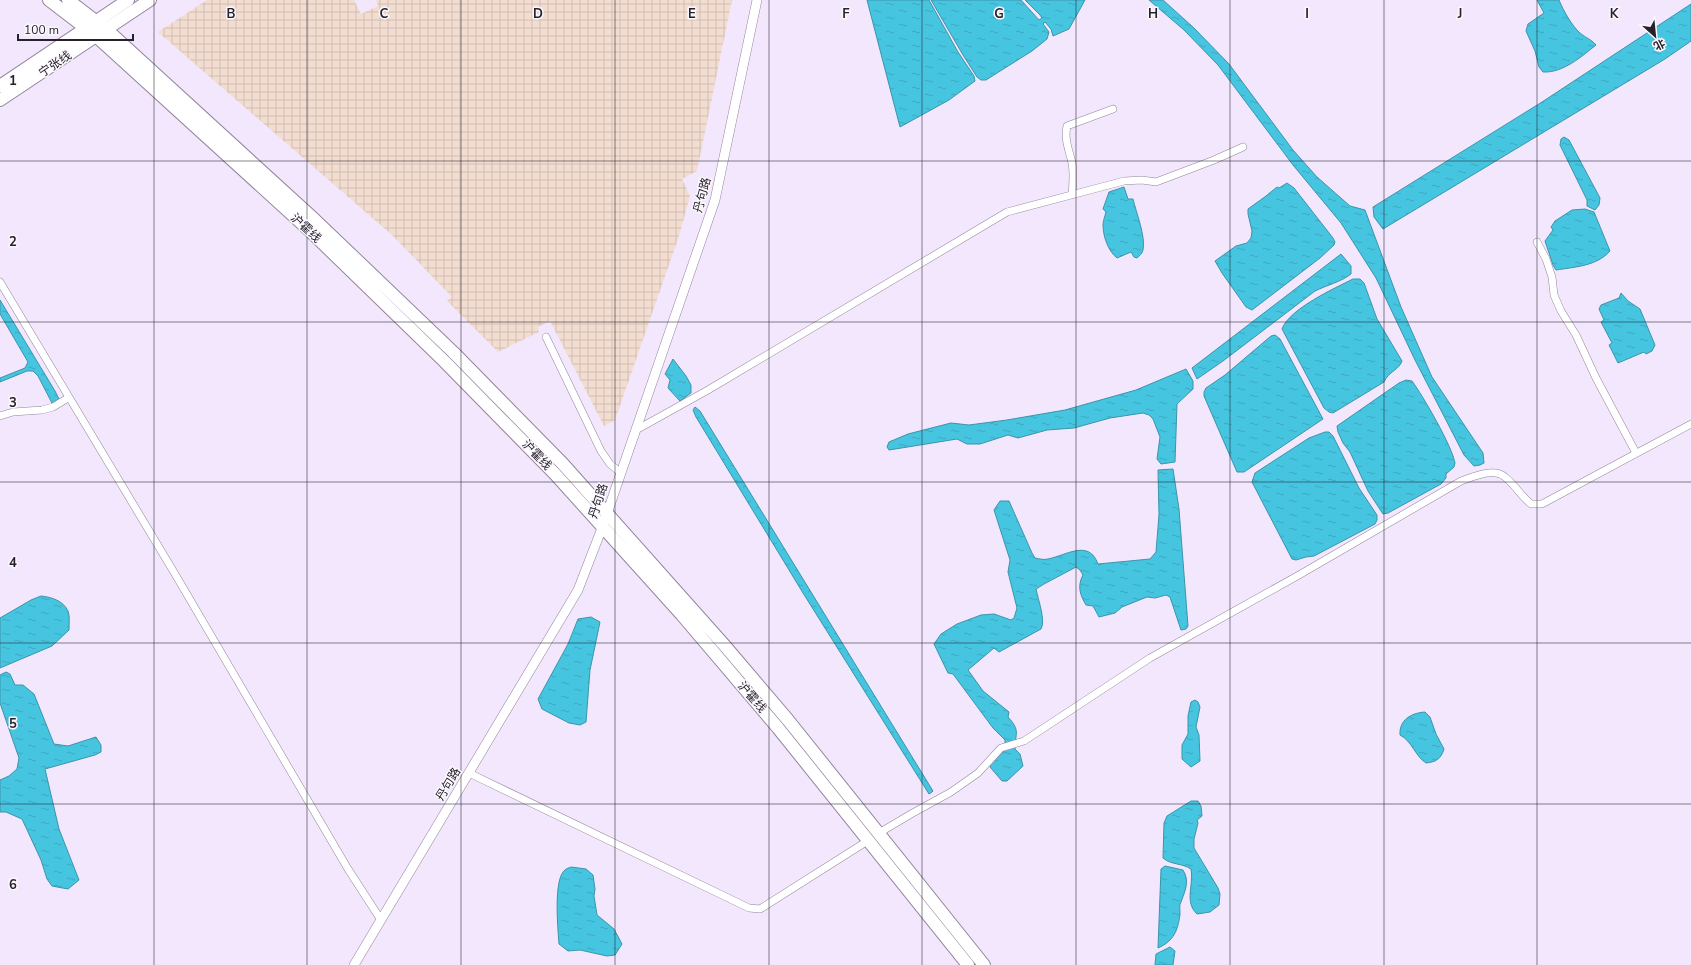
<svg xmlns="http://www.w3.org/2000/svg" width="1691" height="965" viewBox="0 0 1691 965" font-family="'Nunito Sans','Noto Sans SC',sans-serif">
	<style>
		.industrial { fill: url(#industrial-grid) }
		.water { fill: url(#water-ripples); stroke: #3c94aa }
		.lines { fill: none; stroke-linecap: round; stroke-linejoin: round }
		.minor-casing { stroke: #93859d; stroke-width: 8 }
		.tertiary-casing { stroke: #93859d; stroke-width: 10 }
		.primary-casing { stroke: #93859d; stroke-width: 14 }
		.trunk-casing { stroke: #93859d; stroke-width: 14 }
		.minor { stroke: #fff; stroke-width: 7 }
		.tertiary { stroke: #fff; stroke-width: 9 }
		.primary { stroke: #fff; stroke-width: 12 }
		.trunk { stroke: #fff; stroke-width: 12 }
		.grid { fill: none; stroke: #26212b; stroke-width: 1; stroke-opacity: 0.55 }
		.labels { text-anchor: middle; stroke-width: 3; stroke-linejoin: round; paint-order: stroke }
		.street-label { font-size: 12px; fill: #26212b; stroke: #fbf8fd }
		.grid-label { font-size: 13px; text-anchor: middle; font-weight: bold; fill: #26212b; stroke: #fbf8fd; stroke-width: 3; stroke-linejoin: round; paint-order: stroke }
	</style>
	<defs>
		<pattern id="industrial-grid" width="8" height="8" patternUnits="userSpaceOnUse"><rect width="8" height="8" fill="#f3ddd1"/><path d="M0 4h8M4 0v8" fill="none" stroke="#d0bdb4"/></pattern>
		<pattern id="water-ripples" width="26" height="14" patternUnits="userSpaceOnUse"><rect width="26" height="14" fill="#46c5e0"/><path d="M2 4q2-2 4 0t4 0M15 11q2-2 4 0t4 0" fill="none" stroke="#3da9c0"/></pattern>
	</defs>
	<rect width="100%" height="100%" fill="#f2e7fc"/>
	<!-- industrial -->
	<path class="industrial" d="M207,0H354L361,14L378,6L376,0H732L697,171L682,179L690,196L679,236L615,420L604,426L550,321L538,327L539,332L498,352L447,301L452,297L392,235L158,32Z"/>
	<!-- water -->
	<path class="water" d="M867,0H929L958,52L974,76L975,81L949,100L900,127Z
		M931,0H1021L1039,20L1042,18L1040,15L1025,0H1085L1069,29L1053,36L1051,29L1045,22L1043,24L1049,32L1047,39L1032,51L986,80H981L977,77L963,55Z
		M1149,0H1163L1194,28L1229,64L1293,150L1317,177L1350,206L1365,210L1401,307L1432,377L1483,453L1484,463L1480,465L1474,466L1464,455L1415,360L1376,278L1341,223L1293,165L1218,65L1184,30Z
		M1537,0H1559C1563,10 1572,26 1580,33C1586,38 1591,39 1596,45C1581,57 1563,73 1543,72L1539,67L1535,51L1526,31L1528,24L1544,13Z
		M1691,4V41L1665,59L1383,229L1374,217L1373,207L1542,102Z
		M1564,137L1569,140L1600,198L1599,205L1595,210L1587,206V200L1560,145L1561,139Z
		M1287,183L1294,188L1333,238L1335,242L1334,245L1320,258L1252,310L1246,307L1222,273L1215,261L1236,246L1247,243L1251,238L1252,231L1248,214V209L1266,196L1277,187L1279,188Z
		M1124,187L1128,199H1133C1136,212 1146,237 1143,250C1142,254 1140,255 1137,258L1134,257L1131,252L1117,258C1108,251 1103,236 1103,225C1103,221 1105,216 1106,212L1103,209L1109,192Z
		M1585,209L1594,212L1610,251C1597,266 1575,267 1556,270L1553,265L1545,241L1553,230L1551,227L1555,221L1572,210Z
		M1341,254L1351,266V274C1341,282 1327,285 1315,291L1223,361L1197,379L1192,368Z
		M1353,279H1360L1364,283L1377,319L1402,361C1399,370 1389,371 1384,382L1333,413L1329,412L1324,408L1282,329C1289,309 1335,288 1353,279Z
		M1621,293L1628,301L1640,309L1655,345L1652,351L1646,354L1644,352L1618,363L1609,345L1612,343L1601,322L1604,320L1599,309L1601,305L1619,298Z
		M0,300L55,391L59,399L52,403L38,376L33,371H27L0,382V378L25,368L28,362L0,314Z
		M1275,335L1280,339L1323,419L1244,472H1237L1204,396V392L1206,388L1225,375L1271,336Z
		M673,359L686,376L691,385V393L680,401L668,388L670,380L665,374Z
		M1186,369L1193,381V389L1177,404L1175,462L1161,464L1157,459L1160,437L1153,419L1149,415L1143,413L1110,418L1074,428L1047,430L1018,438L1008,435L980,444H967L957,439L889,450L887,447L889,442L908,434L951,423L969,425L1007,420L1065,410L1136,390Z
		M1406,380L1412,381C1423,396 1452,446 1455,463L1454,467L1446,474V478L1441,484L1388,513L1383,514L1368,491L1350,452L1343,443L1338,432L1337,426L1399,383Z
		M695,407L700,411L933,791L932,792L929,794L803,593L696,417L693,410Z
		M1325,432H1329L1333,436L1359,488L1377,515V520L1375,524L1314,556L1306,557L1296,560L1292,559L1252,482L1255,473L1309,438Z
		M1173,469L1179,509L1188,626L1186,629L1181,630L1170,597L1166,595L1155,598L1147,597L1122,607L1115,613L1099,617L1093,606L1086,605C1080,595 1077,586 1083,575L1080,570L1076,567L1044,584L1036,589C1038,599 1046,621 1041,629L999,652L994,648L968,670L983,691L1009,712L1008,717C1021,731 1015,733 1015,749L1020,754L1023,766L1007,781H1002L990,767V764L1005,750V740L993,728L953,674L948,673L934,644L941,634L957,624L981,615L994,614L1011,620L1014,618L1017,608L1008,572L1010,560L994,510L1000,501H1009L1032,553L1035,558C1040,559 1044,560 1048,559C1067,555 1089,539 1098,564L1150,559L1156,552L1159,515L1158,470Z
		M41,596C50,597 63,600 68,611C70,616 69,624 69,630L52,646L0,668V618L31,600Z
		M591,617L600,622L590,670L586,722L580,725L569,723L542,709L538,699L568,644L578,619Z
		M6,672L10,674L15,685H23L34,694L54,744L68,746L96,737L101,745V752L95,755L45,769L59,829L79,880L68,889L52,886L47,879L41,860L22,819L6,812H0V780L9,776L17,769L19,758L0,703V675Z
		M1195,700L1198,702L1200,707L1196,727L1199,735L1200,761L1191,767L1182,759V745L1188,734V716L1191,702Z
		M1425,712L1430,717L1436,734L1444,749C1441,759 1436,762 1426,763C1415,756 1412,741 1400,735C1399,720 1411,713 1425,712Z
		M1191,801H1198L1201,806L1202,816L1197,820L1198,823L1194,839V848L1218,888L1220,894L1219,905L1210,912L1197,914C1184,902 1194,885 1191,869C1182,863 1171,865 1163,858L1164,823L1167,816Z
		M1165,866L1183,870C1190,881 1185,891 1181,902C1179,905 1180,910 1180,914C1178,930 1174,941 1158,948L1161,869Z
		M571,867L586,869L593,875L595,889L594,896L597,915L614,929L622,944L615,955L607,956L580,950L568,951L559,944C558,929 553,879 565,870C567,868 569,868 571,867Z
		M1170,947L1175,951L1173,965H1155L1156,954Z"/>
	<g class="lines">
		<defs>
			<path id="minor" d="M1072,195C1073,184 1074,173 1072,163C1069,149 1064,140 1067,126L1113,109
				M1537,242L1546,259L1552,277L1554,295L1561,311L1576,335L1596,378L1636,453
				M0,282L175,574L348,869L381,920
				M546,337L601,451L610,464L621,473
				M0,416L13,412L42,410L53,407L68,398
				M636,430L708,390L1007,212L1124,181L1142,180L1156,182L1214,160L1243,147
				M469,773L749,908L760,909L869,840
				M879,833L911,814L951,792L978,773L1001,748L1024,741L1150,658L1299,575L1461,481C1473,477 1494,467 1505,477C1515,485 1521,496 1531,504H1542L1691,424"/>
			<path id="tertiary" d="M354,965L578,590L602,528L715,200L757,0"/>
			<path id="primary" d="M0,86L128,0
				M0,100L150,0"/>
			<path id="trunk" d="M49,0L96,36L308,229L444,361L555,474L682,615L778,728L968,965
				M68,0L106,29L315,220L453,352L563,464L725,646L788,720L984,965"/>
		</defs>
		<!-- minor casing -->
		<use href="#minor" class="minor-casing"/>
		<!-- tertiary casing -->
		<use href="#tertiary" class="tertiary-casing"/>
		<!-- primary casing -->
		<use href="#primary" class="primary-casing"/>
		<!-- trunk casing -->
		<use href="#trunk" class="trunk-casing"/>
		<!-- minor -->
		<use href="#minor" class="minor"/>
		<!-- tertiary -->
		<use href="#tertiary" class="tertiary"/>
		<!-- primary -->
		<use href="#primary" class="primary"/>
		<!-- trunk -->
		<use href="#trunk" class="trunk"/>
	</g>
	<!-- grid -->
	<path class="grid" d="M154,0V965M307,0V965M461,0V965M615,0V965M769,0V965M922,0V965M1076,0V965M1230,0V965M1384,0V965M1537,0V965M0,161H1691M0,322H1691M0,482H1691M0,643H1691M0,804H1691"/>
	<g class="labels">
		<!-- street labels -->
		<g class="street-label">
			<text transform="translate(55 64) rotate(-34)" y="4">宁张线</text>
			<text transform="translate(702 195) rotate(-75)" y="4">丹句路</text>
			<text transform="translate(306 228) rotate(43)" y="4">沪霍线</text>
			<text transform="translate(537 455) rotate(46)" y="4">沪霍线</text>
			<text transform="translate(598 501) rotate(-72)" y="4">丹句路</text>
			<text transform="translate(752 697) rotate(49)" y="4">沪霍线</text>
			<text transform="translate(448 784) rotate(-59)" y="4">丹句路</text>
		</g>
	</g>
	<g class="grid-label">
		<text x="231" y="18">B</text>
		<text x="384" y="18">C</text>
		<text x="538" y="18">D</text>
		<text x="692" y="18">E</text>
		<text x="846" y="18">F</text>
		<text x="999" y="18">G</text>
		<text x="1153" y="18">H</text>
		<text x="1307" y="18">I</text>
		<text x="1460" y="18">J</text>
		<text x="1614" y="18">K</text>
		<text x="13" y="85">1</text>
		<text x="13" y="246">2</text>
		<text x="13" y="407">3</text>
		<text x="13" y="567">4</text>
		<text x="13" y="728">5</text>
		<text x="13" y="889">6</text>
	</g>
	<!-- north arrow -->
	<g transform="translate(1655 36) rotate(153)" stroke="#fbf8fd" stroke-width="3" paint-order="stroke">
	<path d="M0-3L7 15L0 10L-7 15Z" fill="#26212b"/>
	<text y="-6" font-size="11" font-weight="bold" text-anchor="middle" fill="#26212b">北</text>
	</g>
	<!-- scale -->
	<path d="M18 34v6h115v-6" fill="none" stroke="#26212b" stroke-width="2"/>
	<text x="24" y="34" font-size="12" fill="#26212b" stroke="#fbf8fd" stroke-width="3" paint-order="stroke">100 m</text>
</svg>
